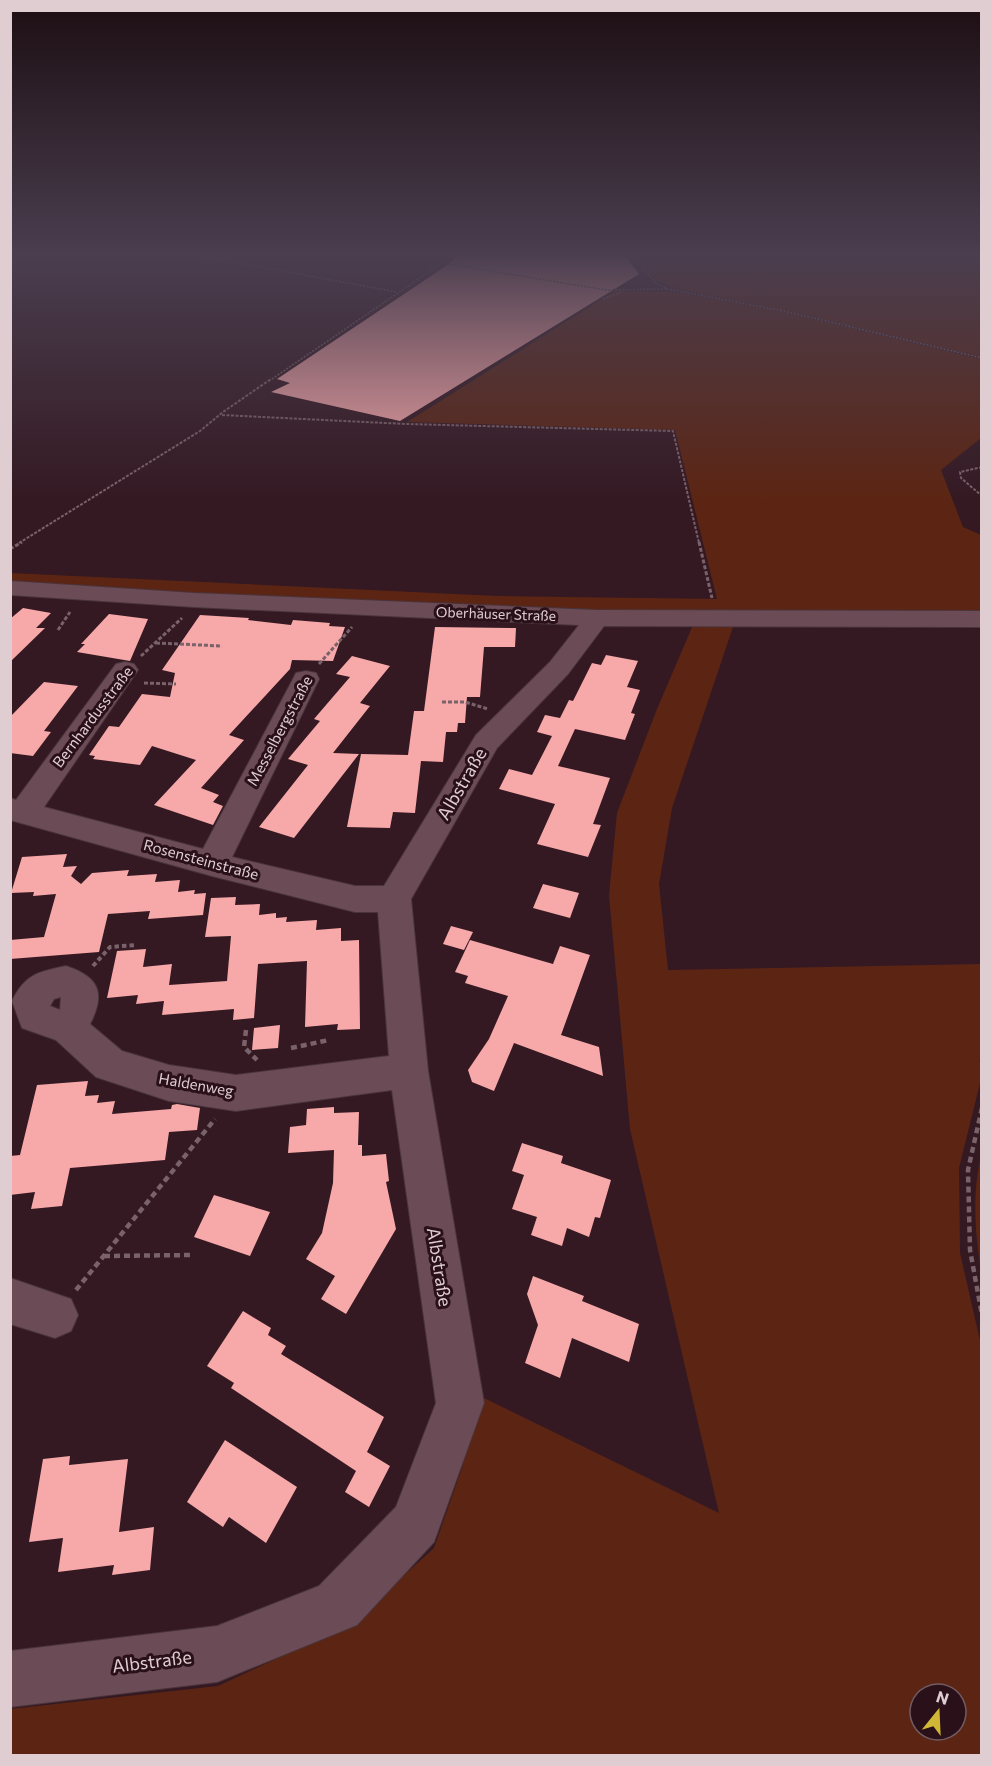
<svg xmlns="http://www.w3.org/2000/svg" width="992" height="1766" viewBox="0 0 992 1766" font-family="Commissioner,sans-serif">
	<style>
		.green { fill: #5c2513; fill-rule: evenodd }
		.building { fill: #f7a8a9 }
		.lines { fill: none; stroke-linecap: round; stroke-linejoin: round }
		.minor-casing { stroke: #4a343c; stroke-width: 2 }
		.path-far4 { stroke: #796269; stroke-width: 1.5; stroke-dasharray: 2 1.5; stroke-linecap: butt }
		.path-far3 { stroke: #796269; stroke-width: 2; stroke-dasharray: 3 1.5; stroke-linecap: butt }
		.path-far2 { stroke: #796269; stroke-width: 3; stroke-dasharray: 4 2; stroke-linecap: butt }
		.path-far1 { stroke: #796269; stroke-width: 4; stroke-dasharray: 4.5 3; stroke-linecap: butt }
		.path { stroke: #796269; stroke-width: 4.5; stroke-dasharray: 6 4; stroke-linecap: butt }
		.minor { fill: #6b4c56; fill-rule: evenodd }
		.labels { text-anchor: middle; stroke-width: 6; stroke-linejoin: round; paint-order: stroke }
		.far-street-label { font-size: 14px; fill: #e0cdd2; stroke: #291019 }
		.street-label { font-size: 15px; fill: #e0cdd2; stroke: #291019 }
		.near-street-label { font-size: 18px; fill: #e0cdd2; stroke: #291019 }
	</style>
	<rect width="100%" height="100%" fill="#341922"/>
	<!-- green -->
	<path class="green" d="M630,253H981V357L788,311L676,289L655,280Z
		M615,291L676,292L776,310L981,359V438L941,470L963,527L981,535V612L602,611L278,598L11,581L10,573L497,596L717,599L675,430L407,422Z
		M734,624L672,808L659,884L668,970L981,964L982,1058L979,1061L981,1063V1079L959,1168L960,1253L982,1349L981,1755L11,1756L10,1709L218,1686L351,1624L434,1548L462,1468L480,1396L719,1513L630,1129L609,895L617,813L657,709L693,625ZM920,1694H956V1730H920Z
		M981,1156H982L981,1271C975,1234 972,1192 981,1156Z"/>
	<!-- building -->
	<path class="building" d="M462,253H623L639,274L400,421L271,392L290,383L277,379L443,268Z
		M23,608L51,613L36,628H45L10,662V619Z
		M109,614L148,619L130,661L77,652L85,644H81Z
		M200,615L249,618L248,620L291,625L293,620L330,623L329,626L345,627L333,661L292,660L290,669L229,735L244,740L201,788L219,795L213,802L223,806L213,825L154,805L196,760L152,746L140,765L93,759L95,756L89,755L109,726L119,727L142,694L170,697L175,673L162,670Z
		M435,627L516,628L515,647H484L480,697H467L465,723H458L457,732H446L443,762L421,761L415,813L393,812L390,828L347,827L361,754L408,755L414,711H424Z
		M606,655L638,661L627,687L640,690L631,713L635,714L625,740L575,729L558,766L610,778L593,824L601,825L588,857L537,844L555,804L499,789L509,769L532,775L552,736L537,732L545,715L560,718L569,700L573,701L592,663L601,665Z
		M352,656L390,666L360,703L370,706L333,753L359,754L294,838L259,827L308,765L288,759L320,721L314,719L350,677L336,674Z
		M44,682L78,686L44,731L51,732L33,756L10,753V717Z
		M67,854L63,867L77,866L71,876L81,884L92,873L129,870L127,876L157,874L155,882L180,880L178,892L195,890L194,894L206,893L203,915L148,919L150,911L108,914L99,952L10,959V940L44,937L56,894L33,896L34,892L11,893L22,857Z
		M543,884L579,893L570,918L533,908Z
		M236,897L235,905L260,904L259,915L276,913V918L287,917L286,922L317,920L316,930L341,928V941L359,940L360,1029L337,1030L338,1024L305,1027L307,961L258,964L254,1018L233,1020L234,1009L162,1015L164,1001L136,1004L138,995L107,998L117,951L146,949L143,967L172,964L169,985L227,981L231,936L205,937L211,898Z
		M451,926L473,932L464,950L443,944Z
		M470,940L553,964L560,946L590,955L561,1035L599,1047L603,1076L514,1043L494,1091L472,1082L468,1070L489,1039L508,996L465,983L468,976L455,972Z
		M280,1025L278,1048L252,1050L254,1028Z
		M88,1081L85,1096L99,1095L97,1103L115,1101L112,1114L171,1109L172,1105L177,1104L200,1108L197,1130L169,1132L165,1160L70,1168L62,1206L31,1209L35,1192L10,1195V1156L20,1155L37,1085Z
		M334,1107V1113L359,1112L358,1145H362V1156L386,1154L389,1181L386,1182L396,1229L346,1314L321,1299L335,1276L306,1259L322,1233L333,1183L334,1150L288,1153L290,1127L306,1125L307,1109Z
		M522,1143L563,1156L561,1163L611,1180L600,1218L595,1217L589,1237L567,1228L562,1246L531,1235L537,1217L512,1209L524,1175L512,1171Z
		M214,1195L270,1212L250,1256L194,1237Z
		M533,1276L584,1296L582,1301L639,1324L629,1362L572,1338L560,1378L525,1363L538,1325L527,1294Z
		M243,1311L271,1328L268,1335L286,1346L281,1354L384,1417L367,1452L390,1466L369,1507L345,1492L356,1471L231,1388L234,1383L207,1366Z
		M225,1440L297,1487L266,1543L229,1517L223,1527L187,1502Z
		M70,1456L69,1465L128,1459L119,1532L154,1527L150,1570L112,1575L114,1565L58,1572L63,1538L29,1542L43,1459Z"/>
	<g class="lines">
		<defs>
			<path id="minor" d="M10,581L194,593L596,610L982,611V627L604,626L568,674L497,748L411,899L428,1071L484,1403L434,1542L357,1625L217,1682L10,1707V1651L217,1626L319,1586L396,1507L436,1403L392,1090L236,1111L169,1101L96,1077L56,1040L22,1028L12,1001C25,974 38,972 66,966C99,977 106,993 90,1024L122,1051L169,1065L236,1075L389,1056L378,912H355L212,876L10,820V798L16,800L116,664L125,662L134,664L138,670L44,807L203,849L293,679L296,673L306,671L316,673L319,679L232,857L355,886H384L476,735L550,662L579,625L194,607L10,595ZM61,997L60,1010L50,1006L54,999Z
				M10,1278L71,1299L78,1315L71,1331L55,1338L10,1324Z"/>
		</defs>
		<!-- minor casing -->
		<use href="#minor" class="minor-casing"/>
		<!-- path-far4 -->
		<path class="path-far4" d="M10,253H14
			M184,253L397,292
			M629,253L657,284L668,289L784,311L982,358
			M603,299L622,292
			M269,381L442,263L606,290L668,289"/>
		<!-- path-far3 -->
		<path class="path-far3" d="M222,415L406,424L673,431L699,543
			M982,467L960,472L961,478L982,496
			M19,543L200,431L223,412L271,379"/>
		<!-- path-far2 -->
		<path class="path-far2" d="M699,542L712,598
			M10,549L22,542
			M58,630L70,612
			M156,643L222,646
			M141,656L182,618
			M319,664L352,627
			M144,683L176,684
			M442,702H465L488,709"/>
		<!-- path-far1 -->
		<path class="path-far1" d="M93,966L110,947L137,945"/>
		<!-- path -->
		<path class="path" d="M246,1030L244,1047L257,1060
			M291,1048L329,1040
			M982,1108L968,1170L970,1250L982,1315
			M104,1256L191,1255
			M76,1290L215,1119"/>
		<!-- minor -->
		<use href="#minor" class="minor"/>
	</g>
	<!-- sky -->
	<linearGradient id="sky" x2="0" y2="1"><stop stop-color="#1d0e13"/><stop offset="0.51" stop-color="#4a3e4f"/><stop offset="1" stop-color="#4a3e4f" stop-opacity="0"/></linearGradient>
	<rect width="992" height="500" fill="url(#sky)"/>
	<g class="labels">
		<!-- far-street labels -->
		<g class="far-street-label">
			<text transform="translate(496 614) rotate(2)" y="5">Oberhäuser Straße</text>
		</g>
		<!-- street labels -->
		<g class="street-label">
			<text transform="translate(93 717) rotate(-53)" y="5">Bernhardusstraße</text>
			<text transform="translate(280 731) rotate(-62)" y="5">Messelbergstraße</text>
			<text transform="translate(201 860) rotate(15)" y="5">Rosensteinstraße</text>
			<text transform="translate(196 1085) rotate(10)" y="5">Haldenweg</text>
		</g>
		<!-- near-street labels -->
		<g class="near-street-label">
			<text transform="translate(462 784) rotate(-60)" y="6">Albstraße</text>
			<text transform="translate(439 1267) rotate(81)" y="6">Albstraße</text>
			<text transform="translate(152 1662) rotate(-7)" y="6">Albstraße</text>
		</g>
	</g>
	<!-- border -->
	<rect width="992" height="1766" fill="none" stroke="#e0cdd2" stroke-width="24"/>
	<!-- north arrow -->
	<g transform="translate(938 1712) rotate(18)"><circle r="28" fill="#291019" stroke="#725c63" stroke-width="1.5"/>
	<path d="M0-4.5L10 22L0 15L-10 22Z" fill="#d1b736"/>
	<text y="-9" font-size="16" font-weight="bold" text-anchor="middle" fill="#e0cdd2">N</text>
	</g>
</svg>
